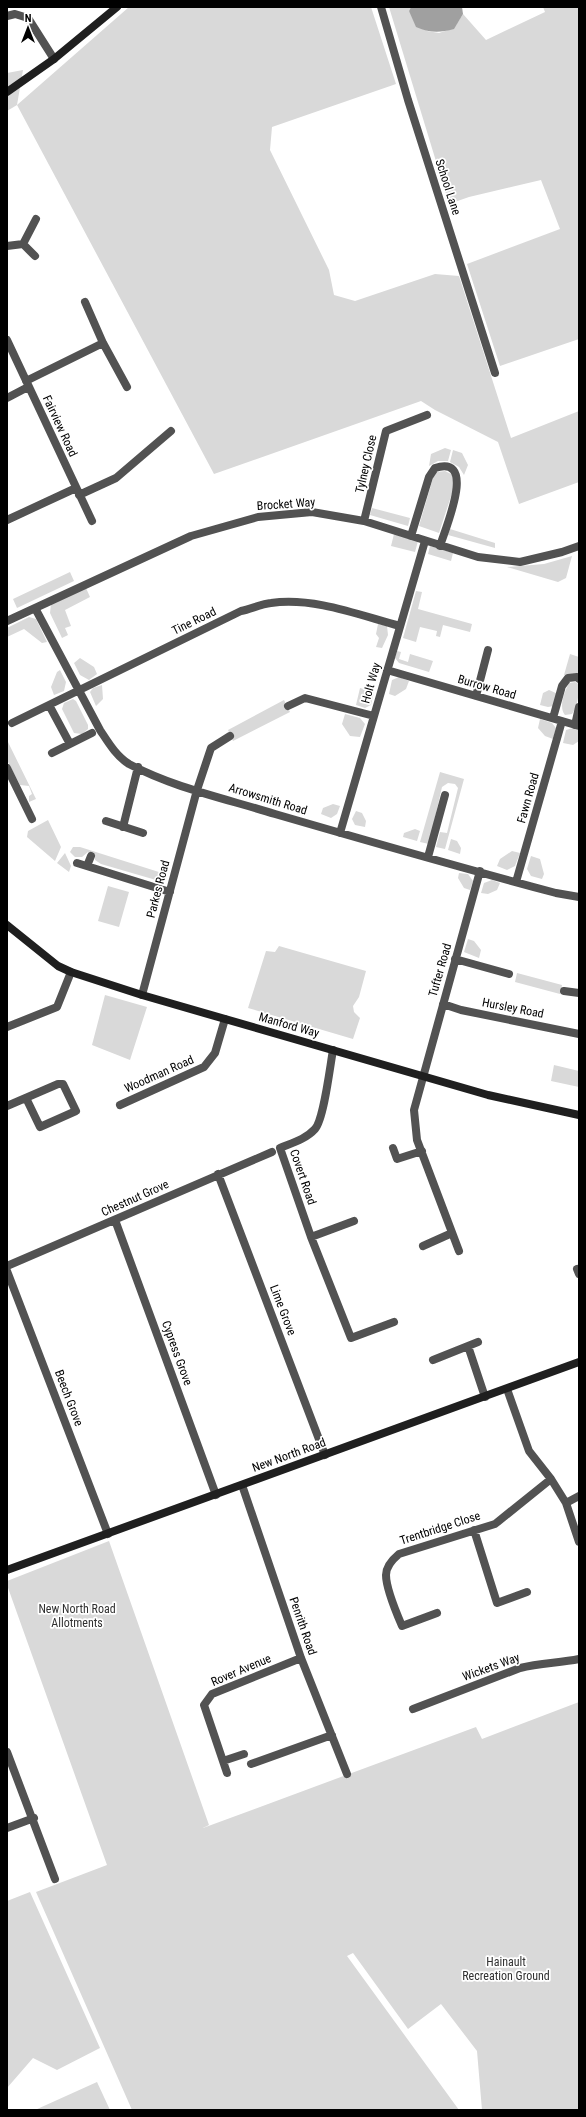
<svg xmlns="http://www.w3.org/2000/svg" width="586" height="2117" viewBox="0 0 586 2117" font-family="'Roboto Condensed',sans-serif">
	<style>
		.green { fill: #d9d9d9 }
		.water { fill: #a0a0a0 }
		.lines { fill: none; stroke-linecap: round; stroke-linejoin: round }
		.street { stroke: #525252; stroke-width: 8 }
		.secondary { stroke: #1f1f1f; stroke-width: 8 }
		.labels { text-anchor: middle; stroke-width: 3.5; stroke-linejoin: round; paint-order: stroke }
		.street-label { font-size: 12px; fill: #000; stroke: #fff }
		.park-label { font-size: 12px; fill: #303030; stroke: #fff }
	</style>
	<rect width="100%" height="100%" fill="#fff"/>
	<!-- green -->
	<path class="green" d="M129,7H371L396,84L272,127L270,150L329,270L334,295L355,301L435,274L459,276L511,438L579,411V482L519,504L498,442L435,410L421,401L214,474L17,105L7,111V73L23,70L17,105Z
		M389,7H411L409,11L427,31L439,33L454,28L463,14L486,40L545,12L543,7H579V339L500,366L467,264L560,229L541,180L469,197L449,204Z
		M445,448L451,450L448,461H438L429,466L431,454Z
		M453,450L462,453L468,465L464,475L459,467L450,462Z
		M445,471L453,475L455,484L439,533L419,526L433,478L437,472Z
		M372,508L410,518L408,526L370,515Z
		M450,529L495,543V548L448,535Z
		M394,534L418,541L415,552L391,546Z
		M430,546L453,553L451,561L428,554Z
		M572,556L566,578L558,582L507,567L544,564Z
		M70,572L74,581L17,608L13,599Z
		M86,588L90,597L65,610L71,626L65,628L68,635L62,638L50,613L51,604Z
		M416,591L422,592L418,609L472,624L470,632L443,625L440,637L436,636L437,631L420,627L416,642L403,638Z
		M29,617L36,619L47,642L42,643L24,629L7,637V628Z
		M378,624L387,626L388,635L382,648L376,647L379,638L376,634Z
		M397,651L401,652L399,659L408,662L410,654L433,661L429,672L399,663L395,658Z
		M570,654L579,657V674L564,675Z
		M80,658L94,667L97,674L89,680L80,675L74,663Z
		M60,670L66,682L64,691L54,695L51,687L57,672Z
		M399,677L409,681L406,689L395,696L389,694L392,680Z
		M575,682L579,684C579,693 578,706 572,714L565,715C558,707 565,691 569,683Z
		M102,685L103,699L96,706L90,692L93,688Z
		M360,688L374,692L371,705L365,708L356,705Z
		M549,690L558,694L554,706L548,707L540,705L543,693Z
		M73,699L76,701L88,725V729L82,734L74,733L62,709L64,703Z
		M284,700L290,712L233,741L228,730Z
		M345,714L360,718L365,724L360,737L350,736L342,724Z
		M540,719L552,723L556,728L553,739L545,736L538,728Z
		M573,728L579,730V741L573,745L563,743L566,730Z
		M7,740L36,799L29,802V796L32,794L29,786L20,785L7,760Z
		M440,772L464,779L445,849L436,847L440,832L447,833L458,788L455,784L448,783L442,787L429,844L420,842Z
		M333,804L340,806L337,814L331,818L321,814L323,808Z
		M356,811L362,813L366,821L365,827L355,825L352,819Z
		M48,820L61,847L55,861L27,837L28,831Z
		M415,829L420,831L417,841L403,837L404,833Z
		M451,839L457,841L461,848L460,854L448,850Z
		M73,847H80L162,873L160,878L156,880L101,864L95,860V854L88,852L82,857H75L70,852Z
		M512,851L520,853L515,866L507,870L497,866L500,859Z
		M65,853L71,866L69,872L57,863Z
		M531,856L540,859L544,874L542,879L531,876L527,869Z
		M459,873L468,874L473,881L470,890L464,888L458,878Z
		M492,880L500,883L497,890L488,894L481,893L484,883Z
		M108,886L129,892L119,927L98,921Z
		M468,939L474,941L481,950L479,958L464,952Z
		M279,946L366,971L359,997L353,1006L354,1012L360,1018L353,1039L248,1008L266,951L275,952Z
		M517,973L562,985L560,994L515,982Z
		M105,995L147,1007L130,1060L92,1045Z
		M554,1065L579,1071V1087L551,1081Z
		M109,1541L209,1825L203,1828L476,1727L482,1739L579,1702V2110H482L477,2051L441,2004L408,2029L353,1953L347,1956L459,2110H132L36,1892L107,1865L7,1585V1581Z
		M30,1892L100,2048L57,2070L33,2058L7,2088V1901Z
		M97,2082L110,2110H35Z"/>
	<!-- water -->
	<path class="water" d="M411,7H462L463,14L454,29C439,33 431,33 416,27L409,11Z"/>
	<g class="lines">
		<!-- street -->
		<path class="street" d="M381,7L408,100L495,373
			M7,16L15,14L28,18L54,59
			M23,244L35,256
			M7,246L23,244L36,219
			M85,302L103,343L127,387
			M7,340L92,521
			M26,381L103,343
			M7,398L28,387
			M79,495L116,478L171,431
			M7,520L76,488
			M364,521L386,431L427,415
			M411,536L429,477L435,468C478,454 445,529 440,546
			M35,608L100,730C108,742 116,756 129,764C174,788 227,799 275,814C368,841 462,868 556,893L579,897
			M7,621L191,536L258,517L312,512L364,521L478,557L520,562L562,552L579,546
			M387,670L579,726
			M476,696L488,650
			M49,705L70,744
			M288,706L305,698L374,716
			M553,718L562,686L568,678L577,677L579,679
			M12,723L241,611C251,609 261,604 271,603C314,597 359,615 400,626
			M575,725L579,707
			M52,753L92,733
			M7,768L32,819
			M106,821L143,833
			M123,827L138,767
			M340,833L425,541
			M428,857L445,795
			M77,863L170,892
			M87,866L91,856
			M516,882L562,721
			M455,959L509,974
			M564,991L579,993
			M142,995L197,790L211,748L230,736
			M443,1004L461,1010L579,1034
			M7,1027L57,1007L71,972
			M333,1050C330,1066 324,1119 315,1129C306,1139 292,1143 280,1148L311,1237L351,1338L394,1322
			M120,1105L204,1067L215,1053L225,1019
			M7,1106L58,1084H63L76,1111L40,1127L26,1098
			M393,1148L397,1159L422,1151
			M218,1174L325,1455
			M115,1220L216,1495
			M311,1237L354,1221
			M423,1246L452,1233
			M459,1251L417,1140L414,1110L480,871
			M7,1266L272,1152
			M577,1269L579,1274
			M7,1271L108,1534
			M468,1346L485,1397
			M433,1360L478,1342
			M507,1389L529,1451L551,1479L566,1503L579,1542
			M242,1485L301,1658L347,1774
			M566,1503L579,1496
			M474,1530L497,1603L527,1592
			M437,1613L402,1626C396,1612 386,1589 386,1575C386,1566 393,1559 399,1554L495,1524L551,1479
			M413,1709L520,1668C540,1663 559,1663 579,1659
			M7,1752L55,1879
			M223,1761L244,1754
			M251,1764L332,1735
			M227,1773L204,1705L212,1694L301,1658
			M7,1828L34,1818"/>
		<!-- secondary -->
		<path class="secondary" d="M7,92L54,59L117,7
			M7,925L58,966L71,972L142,995L488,1095L579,1115
			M7,1570L579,1362"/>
	</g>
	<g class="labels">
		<!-- street labels -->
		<g class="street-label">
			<text transform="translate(448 187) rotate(72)" y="4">School Lane</text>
			<text transform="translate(60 426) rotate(65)" y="4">Fairview Road</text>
			<text transform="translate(366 464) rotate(-77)" y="4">Tylney Close</text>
			<text transform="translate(286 504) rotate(-4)" y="4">Brocket Way</text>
			<text transform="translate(194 621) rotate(-26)" y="4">Tine Road</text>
			<text transform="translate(371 683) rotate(-74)" y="4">Holt Way</text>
			<text transform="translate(487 687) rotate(16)" y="4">Burrow Road</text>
			<text transform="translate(528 798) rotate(-74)" y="4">Fawn Road</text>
			<text transform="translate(268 799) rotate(17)" y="4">Arrowsmith Road</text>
			<text transform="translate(158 889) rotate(-75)" y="4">Parkes Road</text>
			<text transform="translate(440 970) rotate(-74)" y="4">Tufter Road</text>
			<text transform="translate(513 1008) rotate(11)" y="4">Hursley Road</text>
			<text transform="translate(289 1025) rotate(16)" y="4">Manford Way</text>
			<text transform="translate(159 1074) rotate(-24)" y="4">Woodman Road</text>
			<text transform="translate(303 1177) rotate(71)" y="4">Covert Road</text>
			<text transform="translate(135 1198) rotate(-24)" y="4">Chestnut Grove</text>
			<text transform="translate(283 1310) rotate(69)" y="4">Lime Grove</text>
			<text transform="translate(177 1353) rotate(70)" y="4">Cypress Grove</text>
			<text transform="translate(69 1398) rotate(69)" y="4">Beech Grove</text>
			<text transform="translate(289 1455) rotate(-20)" y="4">New North Road</text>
			<text transform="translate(440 1528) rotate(-18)" y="4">Trentbridge Close</text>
			<text transform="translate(303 1626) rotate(71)" y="4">Penrith Road</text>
			<text transform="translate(491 1667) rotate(-20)" y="4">Wickets Way</text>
			<text transform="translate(241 1670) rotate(-23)" y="4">Rover Avenue</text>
		</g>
		<!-- park labels -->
		<g class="park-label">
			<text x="77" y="1613">New North Road<tspan x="77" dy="14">Allotments</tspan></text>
			<text x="506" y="1966">Hainault<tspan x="506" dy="14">Recreation Ground</tspan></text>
		</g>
	</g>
	<!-- border -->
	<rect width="586" height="2117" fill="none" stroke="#000000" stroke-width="16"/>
	<!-- north arrow -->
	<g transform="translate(28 28)" stroke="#ffffff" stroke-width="3" paint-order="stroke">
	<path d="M0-3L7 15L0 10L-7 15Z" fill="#000000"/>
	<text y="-6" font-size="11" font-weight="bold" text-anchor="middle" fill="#000000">N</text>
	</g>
</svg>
